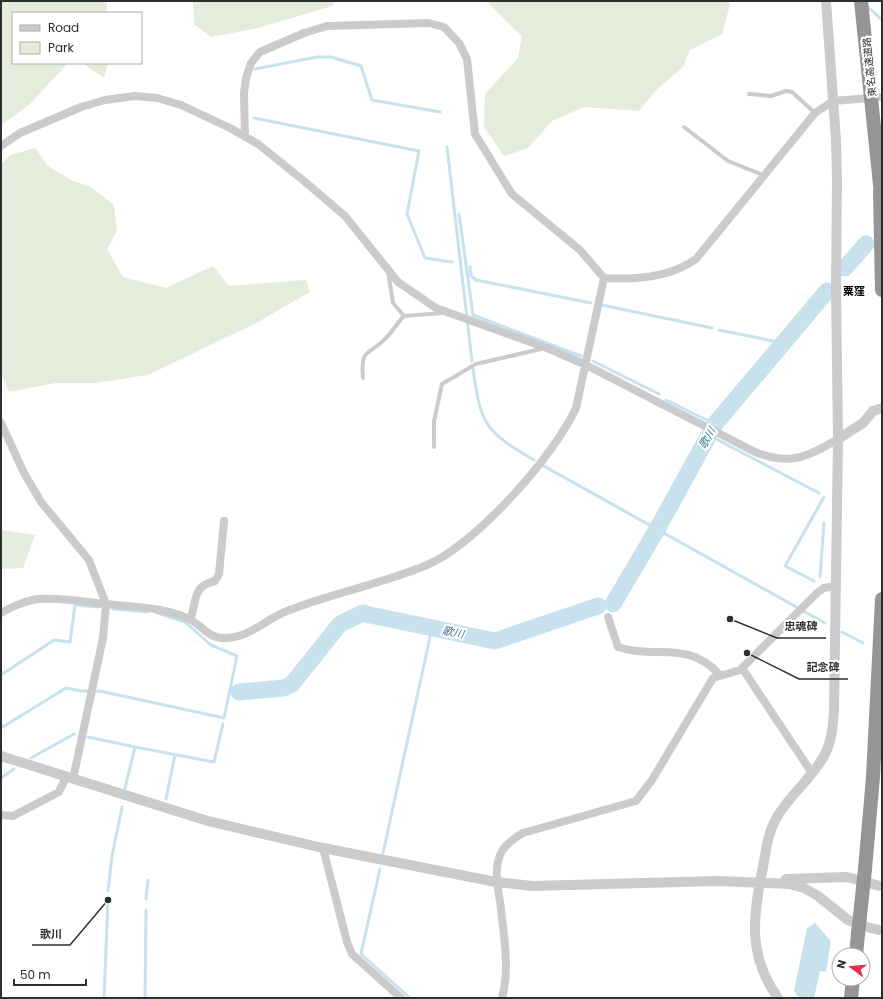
<svg xmlns="http://www.w3.org/2000/svg" width="883" height="999" viewBox="0 0 883 999" font-family="Poppins,'Noto Sans JP',sans-serif">
	<style>
		.green { fill: #e6ecdb }
		.water { fill: #c7e2ed }
		.lines { fill: none; stroke-linecap: round; stroke-linejoin: round }
		.stream { stroke: #c7e2ed; stroke-width: 3 }
		.river { stroke: #c7e2ed; stroke-width: 17 }
		.service { stroke: #cbcbcb; stroke-width: 4 }
		.minor { stroke: #cbcbcb; stroke-width: 8 }
		.tertiary { stroke: #cbcbcb; stroke-width: 10 }
		.motorway { stroke: #959595; stroke-width: 14 }
		.motorway-bridge { stroke: #959595; stroke-width: 14 }
		.labels { text-anchor: middle; stroke-width: 4; stroke-linejoin: round; paint-order: stroke }
		.street-label { font-size: 10px; fill: #2e2e2e; stroke: #fff }
		.neighbourhood-label { font-size: 11px; font-weight: bold; fill: #000; stroke: #fff }
		.water-label { font-size: 11px; font-style: italic; fill: #3a7a93; stroke: #fff }
		.leader { fill: none; stroke: #2e2e2e; stroke-width: 1.5 }
		.callout-dot { fill: #2e2e2e; stroke: #fff; stroke-width: 1.5 }
		.callout-label { font-size: 11px; text-anchor: middle; font-weight: bold; fill: #2e2e2e; stroke: #fff; stroke-width: 4; stroke-linejoin: round; paint-order: stroke }
	</style>
	<rect width="100%" height="100%" fill="#fff"/>
	<!-- green -->
	<path class="green" d="M1,1H107V13H13V63H68L30,104L1,125Z
		M193,1H335L332,6L258,28L211,37L194,24Z
		M486,1H731L722,34L690,50L683,67L655,91L639,111L584,107L552,121L528,148L504,156L484,127L485,94L518,58L522,36Z
		M82,63H108L104,78Z
		M35,148L48,166L73,181L91,187L114,205L117,231L107,249L123,277L166,288L213,266L229,286L306,280L310,292L258,322L148,375L95,383H55L9,392L1,374V164L10,155Z
		M1,530L35,535L23,568L1,569Z"/>
	<!-- water -->
	<path class="water" d="M815,923L831,941L826,972L820,971L814,998H799L794,991L807,928Z"/>
	<g class="lines">
		<!-- stream -->
		<path class="stream" d="M867,6L882,20
			M255,69L317,57H331L361,66L372,100L440,112
			M254,118L419,151L407,214L425,258L452,262
			M447,147L472,361
			M459,214L473,315L581,356
			M470,267L471,276L476,280L591,303
			M602,305L712,328
			M719,330L783,343
			M593,361L659,394
			M473,369C481,426 485,431 534,460
			M666,400L715,424
			M716,439L819,493
			M542,465L825,623
			M820,577L824,523
			M814,581L785,566L824,497
			M113,609L147,612
			M842,632L863,643
			M1,675L54,640L70,642L75,605L98,607
			M1,728L66,688L82,691H100L224,718L237,656L211,645L185,622L157,613
			M88,737L135,747
			M31,758L74,734
			M1,778L14,769
			M125,788L135,747L214,762L223,724
			M166,799L175,755
			M383,853L432,628
			M380,869L361,954L410,998
			M108,891L112,856L122,807
			M146,899L148,880
			M104,998L108,900
			M145,998L146,910"/>
		<!-- river -->
		<path class="river" d="M845,268L866,244
			M613,604L655,533L715,424L827,291
			M375,616L495,641L598,606
			M239,692L284,688L292,684L340,624L363,613L370,615"/>
		<!-- service -->
		<path class="service" d="M749,94L771,96L786,91L792,92L815,113
			M684,127L728,161L763,175
			M388,271L393,303L404,316
			M363,378C360,346 370,356 386,338C393,331 397,323 404,316L443,313
			M434,447V421L442,384L476,364L545,348"/>
		<!-- minor -->
		<path class="minor" d="M1,146L20,133L81,107L105,100L135,96L157,98L181,105L230,128L258,144L304,181L345,216L398,282L436,308L547,348L586,365L755,452C790,466 808,457 838,439
			M604,278C634,280 671,277 696,259L815,113L833,101L882,97
			M1,423L24,473L41,502L89,560L106,604L103,638L73,779
			M1,613C11,607 27,600 39,599C61,597 84,602 106,604C133,607 164,607 189,619C202,625 208,639 226,638C251,637 264,620 287,611C332,593 382,584 427,565C476,544 554,456 576,408L604,278L580,250L512,194L475,134L467,59L459,43L444,27L429,23L327,26L304,33L260,52L251,63L246,78L244,93L245,137
			M608,617L618,647C657,660 687,639 720,675
			M190,619C198,600 191,587 215,581L219,574L224,521
			M742,668L812,773
			M1,815L13,816L59,792L66,777
			M323,848L347,942L352,954L401,998
			M502,998C510,970 504,937 501,909C499,891 492,868 502,851C507,843 516,837 523,833L636,801L652,780L713,678L740,670L818,592L824,588L835,586"/>
		<!-- tertiary -->
		<path class="tertiary" d="M838,439L863,423L873,411L882,408
			M1,756L208,821L323,848L496,882L532,886L718,881L789,884L804,888L818,896L848,920L867,927L879,930
			M786,879L847,877L880,886
			M778,998C747,955 753,916 763,867C766,850 768,832 777,817C790,794 813,778 825,754C832,740 833,725 834,710L838,439L836,289L837,179L836,140L826,1"/>
		<!-- motorway -->
		<path class="motorway" d="M880,192L882,290
			M865,869L873,777L882,599
			M856,955L858,934
			M851,998L853,979"/>
		<!-- motorway-bridge -->
		<path class="motorway-bridge" d="M861,1L882,204
			M858,934L865,869"/>
	</g>
	<g class="labels">
		<!-- street labels -->
		<g class="street-label">
			<text transform="translate(869 67) rotate(-96)" y="4">東名高速道路</text>
		</g>
		<!-- neighbourhood labels -->
		<g class="neighbourhood-label">
			<text x="854" y="295">粟窪</text>
		</g>
		<!-- water labels -->
		<g class="water-label">
			<text transform="translate(707 438) rotate(-60)" y="4">歌川</text>
			<text transform="translate(453 632) rotate(12)" y="4">歌川</text>
		</g>
	</g>
	<!-- callouts -->
	<path class="leader" d="M730 619L777 638H826M747 653L799 679H848M108 900L70 945H32"/>
	<g class="callout-dot">
		<circle cx="730" cy="619" r="4"/>
		<circle cx="747" cy="653" r="4"/>
		<circle cx="108" cy="900" r="4"/>
	</g>
	<g class="callout-label">
		<text x="801" y="630">忠魂碑</text>
		<text x="823" y="671">記念碑</text>
		<text x="51" y="938">歌川</text>
	</g>
	<!-- border -->
	<rect width="883" height="999" fill="none" stroke="#2e2e2e" stroke-width="4"/>
	<!-- legend -->
	<rect x="12" y="12" width="130" height="52" fill="#ffffff" stroke="#ababab"/>
	<rect x="20" y="25" width="20" height="6" fill="#cbcbcb" stroke="#ababab"/>
	<text x="48" y="32" font-size="12" fill="#2e2e2e">Road</text>
	<rect x="20" y="42" width="20" height="12" fill="#e6ecdb" stroke="#ababab"/>
	<text x="48" y="52" font-size="12" fill="#2e2e2e">Park</text>
	<!-- north arrow -->
	<g transform="translate(851 967) rotate(286)"><circle r="19" fill="#ffffff" stroke="#ababab"/>
	<path d="M0-3L7 15L0 10L-7 15Z" fill="#eb2b4d"/>
	<text y="-6" font-size="11" font-weight="bold" text-anchor="middle" fill="#2e2e2e">N</text>
	</g>
	<!-- scale -->
	<path d="M14 979v6h72v-6" fill="none" stroke="#2e2e2e" stroke-width="2"/>
	<text x="20" y="979" font-size="12" fill="#2e2e2e" stroke="#ffffff" stroke-width="3" paint-order="stroke">50 m</text>
</svg>
